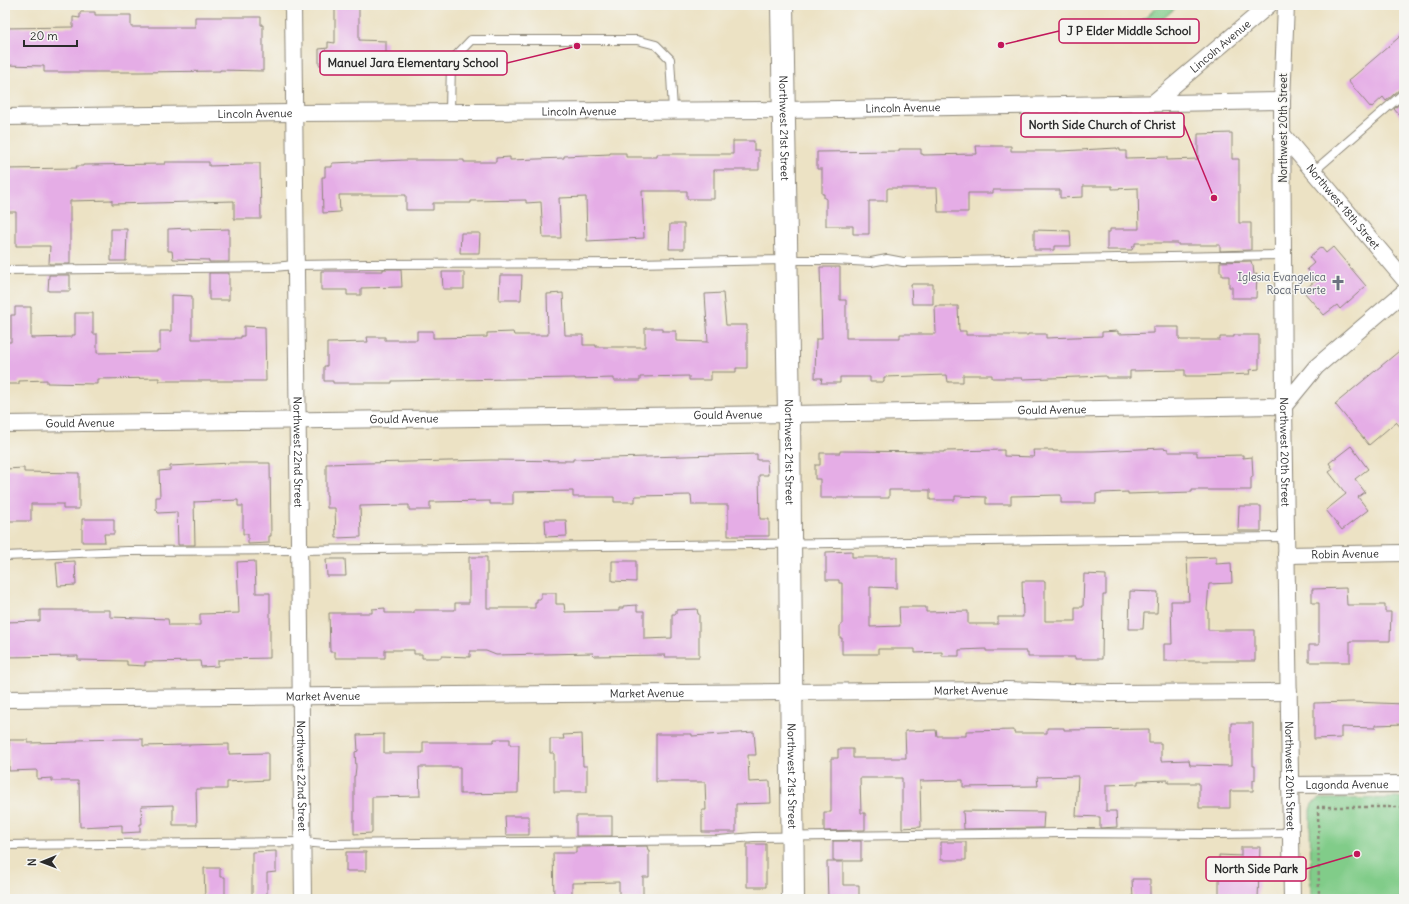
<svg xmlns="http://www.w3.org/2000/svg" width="1409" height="904" viewBox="0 0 1409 904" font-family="Delius,sans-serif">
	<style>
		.green { fill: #81cc89; stroke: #567c5a }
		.building { fill: #e5ade6 }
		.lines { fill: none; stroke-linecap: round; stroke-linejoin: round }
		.lane-casing { stroke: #8c8678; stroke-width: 10 }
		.street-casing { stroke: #8c8678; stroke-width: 18 }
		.secondary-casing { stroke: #8c8678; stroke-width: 24 }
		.path { stroke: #8c8678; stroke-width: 2.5; stroke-dasharray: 3 3; stroke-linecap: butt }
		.lane { stroke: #fff; stroke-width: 8 }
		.street { stroke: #fff; stroke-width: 16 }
		.secondary { stroke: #fff; stroke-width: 22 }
		.labels { text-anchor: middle; stroke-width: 3; stroke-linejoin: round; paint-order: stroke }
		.street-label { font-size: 11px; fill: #2b2b2b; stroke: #f6f6f2 }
		.worship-label { font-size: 11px; fill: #5b616d; stroke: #f6f6f2; text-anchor: end }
		.leader { fill: none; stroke: #c2185b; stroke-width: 1.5 }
		.callout-dot { fill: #c2185b; stroke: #f6f6f2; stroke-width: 1.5 }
		.callout { fill: #f6f6f2; stroke: #c2185b; stroke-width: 1.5 }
		.callout-label { font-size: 12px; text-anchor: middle; font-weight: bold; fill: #2b2b2b }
	</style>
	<rect width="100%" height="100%" fill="#f6f6f2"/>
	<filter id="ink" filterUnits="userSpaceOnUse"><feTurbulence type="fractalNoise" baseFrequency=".025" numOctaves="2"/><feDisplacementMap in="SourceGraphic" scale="8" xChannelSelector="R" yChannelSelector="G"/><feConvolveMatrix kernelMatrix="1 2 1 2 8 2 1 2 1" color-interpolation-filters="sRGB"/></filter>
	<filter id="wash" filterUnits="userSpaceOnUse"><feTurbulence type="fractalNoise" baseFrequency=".012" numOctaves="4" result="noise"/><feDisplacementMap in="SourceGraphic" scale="16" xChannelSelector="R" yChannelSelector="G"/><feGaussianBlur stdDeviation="0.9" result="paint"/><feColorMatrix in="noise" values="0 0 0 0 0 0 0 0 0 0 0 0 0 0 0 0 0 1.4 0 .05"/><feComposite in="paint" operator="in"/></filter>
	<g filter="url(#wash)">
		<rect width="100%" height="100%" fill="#ece2c4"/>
		<!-- green -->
		<path class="green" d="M1160,5H1179L1140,38L1133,28Z
			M1404,798V899H1311L1310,810L1312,804L1320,799Z"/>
		<g id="blocks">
			<!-- building -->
			<path class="building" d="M335,5H359V40L386,41V55H389V68H381V70H336V64L319,65V49L328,48V42L335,43Z
				M80,12H95V15H131V27H195V17H261V25H263V71L220,70V71L141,72H44V66L5,65V28L73,27V17L80,18Z
				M1404,33V88L1400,89L1386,101L1383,97L1371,108L1348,81Z
				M1404,100V121L1394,109Z
				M1232,133V159H1239V223H1251V250L1220,251V245H1178V243H1135V246H1133L1132,250H1107V232H1110V229H1139L1138,188L1112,189V186H1083V197L1060,198V190H993V193H968V212H938L937,188H889L887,189V201H869V234H853V226H826V198H824V194H822V169H817V152L899,151V149H921V154H923V155L977,154L976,146H1011V151H1061L1117,148V149H1120V151H1126V158L1167,157V160L1198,159V134Z
				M733,141H754V150H759V170H714V199H687V191H642L644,238L587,241L586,197L559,198L561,238H543L541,202L526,203V200L471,201V203H433V210H406V195H339L340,212L323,213L322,177H325V167H332V163L405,160H464V162H496V158L510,157V160L564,158V156L610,154V153H626V157H657V154H733Z
				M165,162H209V166L244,165V163H260L261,219H234V201L112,204V200L70,201V264H49L50,246H16V212H5V169L77,168L76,166H83V165L165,164Z
				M670,224H684V249H669Z
				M190,228V230L229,229V262H209V260L173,259L172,251H168V229Z
				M111,229H127L126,261H111Z
				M1034,230L1070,231L1071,246H1054V250H1034Z
				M461,233H480L479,253H460Z
				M1321,247L1326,253L1333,247L1366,286L1340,309L1337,305L1324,315L1303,291L1316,280L1307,269L1314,263L1309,257Z
				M1251,261L1252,265H1253L1254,275L1257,274L1256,298H1232V287H1229V276H1222V272H1220V262Z
				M820,267H840V300H846V338H900V334H936L935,306H958L959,331H966V335H1028V334H1046V338L1102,336V332L1118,331V334L1153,333V327H1179V339L1181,340H1220V337H1234V335H1259V369L1249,370L1250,374L1201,376H1185V370L1130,371V378H1106V376L1023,379V378H992V375H963V382H948L947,375L884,377V382H870V377H840V383H821L822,378H815L816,339H822Z
				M383,269H401L402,287L361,288V295H347V290H321V271H383Z
				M442,272H464V289H443Z
				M209,273H229V300H209Z
				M49,275H70V291H48Z
				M500,275H522L521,300H499Z
				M911,284H933V304H912Z
				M563,293L565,335H583V345H596V347H645V328H663V331H676V341L708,342L705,294L723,293L726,325H747V368H736V372H711V380H689V376L640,377V381H614V378L575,379V378L392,381V383H333V381H324V366H327V343L368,342L367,337H385V340H417V331H433V338L487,337V333L513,332L514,335H548L547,294Z
				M171,295L192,296V339H235V338H241V336H244V326L265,327L266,381H159V378L97,379V384L47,383V380L19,381V384H5V342H11V315H15V307H31V338L72,337V335H75V313H93V334H97V353L157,352V350H160V331H171Z
				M1404,347V431L1396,422L1369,445L1335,404Z
				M1351,446L1368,469L1355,479L1365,492L1358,497L1368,510L1342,530L1326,510L1346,494L1329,472L1333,469L1329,463Z
				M1163,448L1168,449V452H1197V456L1243,455V458L1252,457L1253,477H1251V490H1192V492L1128,494V492L1100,493L1096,494V503H1061V495L1011,496V504H986V497L955,496V500H930V490H889V498H820V479H815V465H820V453H840V451L944,452V451L1004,450V456L1034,457L1033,450H1053V451H1093Z
				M757,454V460H767L768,475H759L760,519H769V536H728V505H692L691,495L635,496V502H614V497H573V491L513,492V504H490V501L432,502H430V510H409V505L360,506L361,537L336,538L335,508H327V495H326V464L490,460L573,461V459Z
				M231,463H270L271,536H269V543L248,544V534H243V506H238V500L194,502L195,545H178L177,512L158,513L157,510H156V497H160L159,471L170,470V466Z
				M24,468V472L79,473V509H63V504H31V521H5V469Z
				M1239,506H1261V531H1238Z
				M82,519H114V534H104L105,542H82Z
				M545,520H566L567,536L546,537Z
				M852,551V557H897V588L870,587V627L900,626L899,607H926V612L968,611V624H998V617H1023L1022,581H1045V621H1075V607H1083L1084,574L1106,575V595H1103L1102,659H1075V657H1028V653H1026V651H986V649L959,650V656H942V652L915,653V649H878V654H842V638H840V625H842V583H839V580H826V552Z
				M469,557H487V608H535V602H537V599H541V593H556V604H564L565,612L617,611H619V608H623V606L637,605V611H644V639L672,638V614H676V610L697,609L698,614H699V657H665V655L594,656L593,653L496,655L486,651H470V657L441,656V658H422V654H414V650H385V658H335V652H330L329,613H372V609L385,608V613H414V610H455V603H469Z
				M1216,557V564L1231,563L1232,583L1209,584L1207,610H1208V630H1255V661H1164V644H1172L1171,601H1189L1187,558Z
				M326,559H345L346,576H327Z
				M75,561L76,585L58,586L56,562Z
				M255,561L256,593H270V658L225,659V660H218V666L201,667L200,661L145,662V666L127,665V661L78,660V656L5,657V622L40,621V610H110V617L168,619L169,625H200V614L239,613L237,562Z
				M612,561H636V582L612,581Z
				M1346,588L1347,605H1385V612H1391L1390,641H1350V662H1309V645H1319V603H1312V589Z
				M1130,591L1158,592L1157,613H1144L1143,629H1129Z
				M1353,702L1404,704V724L1375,725V728L1341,727V738L1314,739V703Z
				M1231,723H1253V766H1255V780H1253V791H1230V808H1199V783H1168V780L1138,781V784L1106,785V811H1116L1117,827L1100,828V817L1076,816L1078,776L1037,777L1038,786L963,787V780L920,781L921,827L902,828V778H860L861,813H865V830L824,831V812H831V758H838V749H853V758H906L905,731L936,730L937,736H966V731L1014,730V733H1047V728H1064V730L1149,729V743H1161V761L1189,760L1190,765L1231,766Z
				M754,732L756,755H748L749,782L770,781L771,803L736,804V832H702V810H706L705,782H656V734H692V736Z
				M384,734V753H423V742H494V739H510V745H519L518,793L460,794V767H419L420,796L372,797V833L354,834V776H355L356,767L355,752L358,751L357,735Z
				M582,734L583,766H587V792H554V753H550V739H564L563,735Z
				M124,739H143V746L229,744V754L268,753V780L227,782V789H196L197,825H173V805L141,806L142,824H140V832L122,833V825L80,827L79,784H78V781H52V778L37,779V770L9,771V740H28V743L77,742V740Z
				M963,811L1044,812L1043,828L964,829Z
				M505,816H529V835H506Z
				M576,816H612V836H576Z
				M833,841H861V861H833Z
				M941,842H966V860H941Z
				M747,844H766V887H747Z
				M647,846L648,850H649V877H643V899H619V882L572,883V899H554L553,853H576V847Z
				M1241,847H1260L1258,899H1219V855L1241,856Z
				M276,851V872L267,873V899H252V852Z
				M346,852H366V871H346Z
				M827,862H843V885H859V899H828Z
				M204,868H220V877H225V899H205Z
				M1132,879H1150V899H1133Z"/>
		</g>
	</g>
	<g filter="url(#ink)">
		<use href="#blocks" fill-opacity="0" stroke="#8c8678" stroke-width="1"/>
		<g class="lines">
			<defs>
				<path id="lane" d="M450,112L451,61L471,40H637L656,45L670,59L673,110
					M1314,171L1404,93
					M5,270L274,267L295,265L368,264L636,263L785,260H834L871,262L887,259L903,262L1283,255
					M5,556L128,551L298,550L1286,537
					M5,845L303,842L325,844L719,840L753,837L1061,833L1215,834L1291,833"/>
				<g id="street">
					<path id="s1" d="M293,5L303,899"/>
					<path id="s2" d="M1286,5L1282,101L1284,406L1292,899"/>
					<path id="s3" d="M1153,103L1269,5"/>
					<path id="s4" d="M5,117L293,113L783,110L1282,101"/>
					<path id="s5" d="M1282,134L1404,279"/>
					<path id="s6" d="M5,424L789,414L1284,406L1316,367L1404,292"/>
					<path id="s7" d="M1286,555L1404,553"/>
					<path id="s8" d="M5,699L1006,690L1108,693L1289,692"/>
					<path id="s9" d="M1290,785L1404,784"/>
				</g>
				<g id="secondary">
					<path id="s10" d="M782,5L789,414L793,899"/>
				</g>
			</defs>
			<!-- lane casing -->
			<use href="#lane" class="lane-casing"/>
			<!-- street casing -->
			<use href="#street" class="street-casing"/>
			<!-- secondary casing -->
			<use href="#secondary" class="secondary-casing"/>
			<!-- path -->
			<path class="path" d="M1319,899L1318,807H1404"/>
			<!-- lane -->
			<use href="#lane" class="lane"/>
			<!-- street -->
			<use href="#street" class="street"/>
			<!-- secondary -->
			<use href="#secondary" class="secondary"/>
		</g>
	</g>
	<!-- icons -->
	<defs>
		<symbol id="church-bare" viewBox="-9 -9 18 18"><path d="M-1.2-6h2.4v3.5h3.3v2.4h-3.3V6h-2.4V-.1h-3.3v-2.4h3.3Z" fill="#6b7280" stroke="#f6f6f2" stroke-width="2.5" paint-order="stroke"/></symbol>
	</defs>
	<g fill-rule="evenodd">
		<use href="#church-bare" x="1327" y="272" width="22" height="22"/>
	</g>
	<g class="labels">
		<!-- street labels -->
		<g class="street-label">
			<text dy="4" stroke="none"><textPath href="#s3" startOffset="88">Lincoln Avenue</textPath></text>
			<text dy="4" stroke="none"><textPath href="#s4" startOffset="898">Lincoln Avenue</textPath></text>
			<text dy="4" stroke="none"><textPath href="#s4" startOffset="574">Lincoln Avenue</textPath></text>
			<text dy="4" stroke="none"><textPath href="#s4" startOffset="250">Lincoln Avenue</textPath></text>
			<text dy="4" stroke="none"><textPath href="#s10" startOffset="123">Northwest 21st Street</textPath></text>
			<text transform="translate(1283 128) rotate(-90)" y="4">Northwest 20th Street</text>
			<text dy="4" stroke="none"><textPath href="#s5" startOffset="95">Northwest 18th Street</textPath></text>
			<text dy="4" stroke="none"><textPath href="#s6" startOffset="1047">Gould Avenue</textPath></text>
			<text dy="4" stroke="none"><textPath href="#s6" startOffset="723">Gould Avenue</textPath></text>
			<text dy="4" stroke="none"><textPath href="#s6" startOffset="399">Gould Avenue</textPath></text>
			<text dy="4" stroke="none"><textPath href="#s6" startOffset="75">Gould Avenue</textPath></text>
			<text dy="4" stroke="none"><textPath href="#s1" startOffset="447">Northwest 22nd Street</textPath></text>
			<text dy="4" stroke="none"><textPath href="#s10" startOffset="447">Northwest 21st Street</textPath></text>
			<text dy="4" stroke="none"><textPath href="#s2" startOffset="447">Northwest 20th Street</textPath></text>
			<text dy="4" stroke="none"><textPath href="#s7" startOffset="59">Robin Avenue</textPath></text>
			<text dy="4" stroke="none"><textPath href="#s8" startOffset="966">Market Avenue</textPath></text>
			<text dy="4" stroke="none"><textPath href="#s8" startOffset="642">Market Avenue</textPath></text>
			<text dy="4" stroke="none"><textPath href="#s8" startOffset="318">Market Avenue</textPath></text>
			<text dy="4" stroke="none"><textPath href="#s1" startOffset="771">Northwest 22nd Street</textPath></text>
			<text dy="4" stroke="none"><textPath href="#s10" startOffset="771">Northwest 21st Street</textPath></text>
			<text dy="4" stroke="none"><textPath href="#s2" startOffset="771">Northwest 20th Street</textPath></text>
			<text dy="4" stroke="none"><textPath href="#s9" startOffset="57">Lagonda Avenue</textPath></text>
		</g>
		<!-- worship labels -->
		<g class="worship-label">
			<text x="1326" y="281">Iglesia Evangelica<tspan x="1326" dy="13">Roca Fuerte</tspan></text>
		</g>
	</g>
	<!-- callouts -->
	<path class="leader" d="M1001 45L1059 31M577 46L507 63M1214 198L1184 125M1357 854L1306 869"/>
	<g class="callout-dot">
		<circle cx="1001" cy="45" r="4"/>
		<circle cx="577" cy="46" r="4"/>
		<circle cx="1214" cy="198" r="4"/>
		<circle cx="1357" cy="854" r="4"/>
	</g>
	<g class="callout">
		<rect x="1059" y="19" width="140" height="24" rx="4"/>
		<rect x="320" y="51" width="187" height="24" rx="4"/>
		<rect x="1021" y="113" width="163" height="24" rx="4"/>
		<rect x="1206" y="857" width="100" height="24" rx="4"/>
	</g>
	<g class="callout-label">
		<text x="1129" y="35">J P Elder Middle School</text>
		<text x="413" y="67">Manuel Jara Elementary School</text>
		<text x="1102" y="129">North Side Church of Christ</text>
		<text x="1256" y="873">North Side Park</text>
	</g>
	<!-- margin -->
	<rect width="1409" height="904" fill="none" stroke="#f6f6f2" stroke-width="20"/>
	<!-- north arrow -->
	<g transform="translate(42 862) rotate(269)" stroke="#f6f6f2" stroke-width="3" paint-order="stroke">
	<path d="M0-3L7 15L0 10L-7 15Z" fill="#2b2b2b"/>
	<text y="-6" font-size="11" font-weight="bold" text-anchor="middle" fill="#2b2b2b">N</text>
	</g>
	<!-- scale -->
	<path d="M24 40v6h53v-6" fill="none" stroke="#2b2b2b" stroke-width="2"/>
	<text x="30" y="40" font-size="12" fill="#2b2b2b" stroke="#f6f6f2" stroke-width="3" paint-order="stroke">20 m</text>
</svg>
